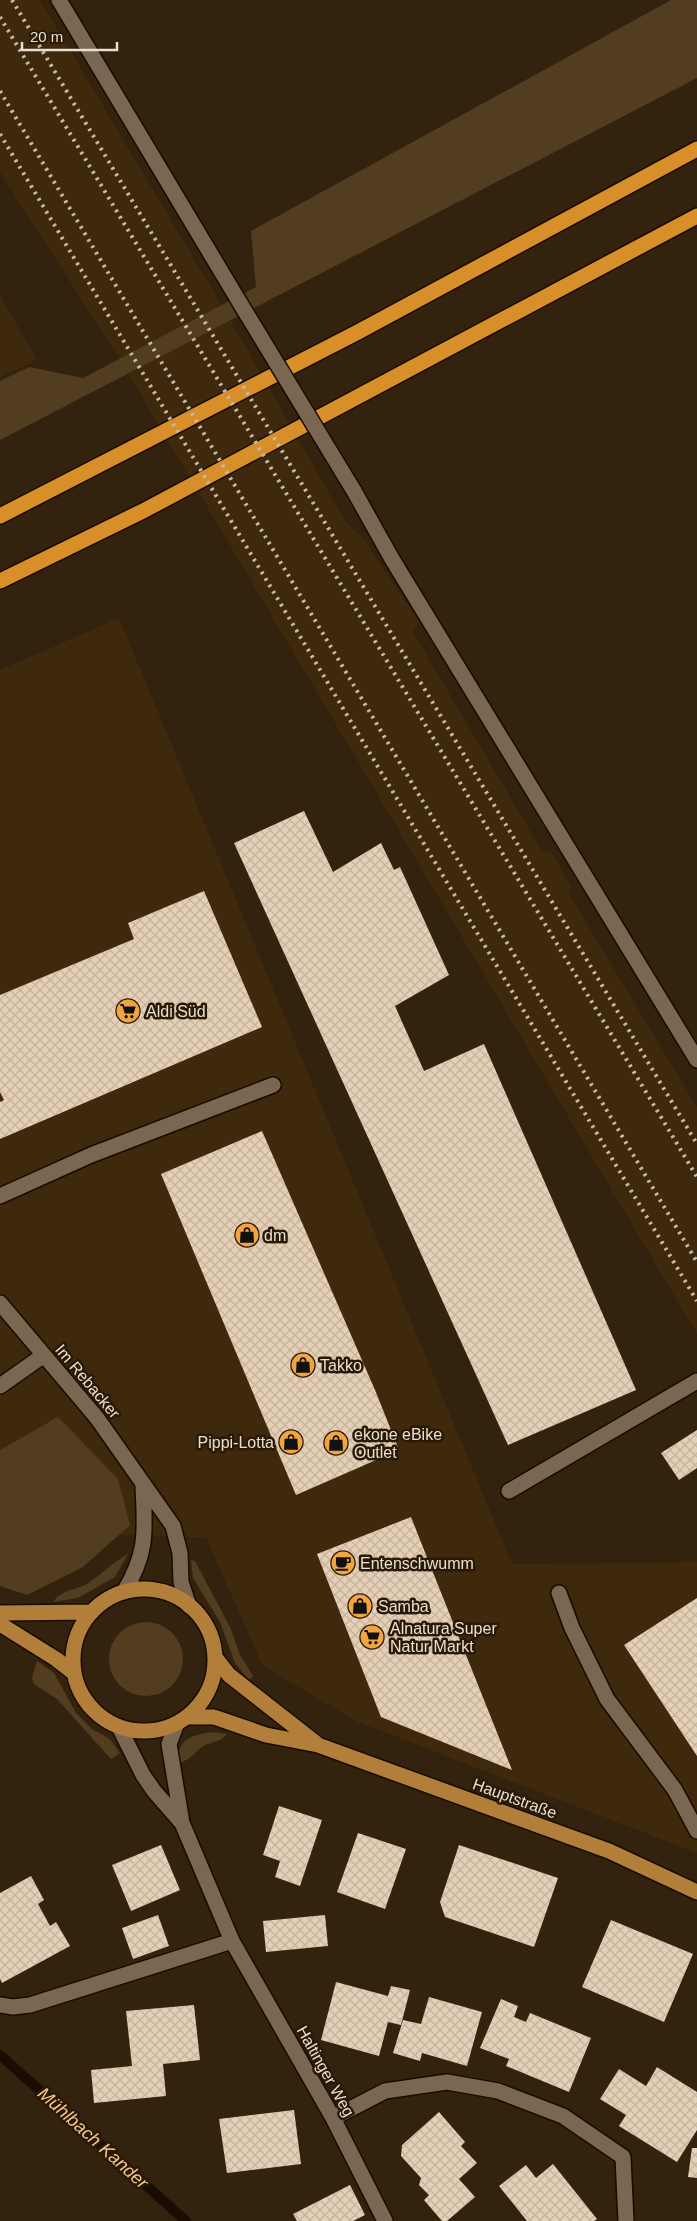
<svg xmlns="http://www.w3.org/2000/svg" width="697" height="2221" viewBox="0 0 697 2221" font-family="Arial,sans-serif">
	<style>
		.built { fill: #3e290d }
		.grass { fill: #533d21 }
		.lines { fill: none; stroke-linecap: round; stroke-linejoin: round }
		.stream { stroke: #190d01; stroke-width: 10 }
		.building { fill: url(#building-cross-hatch) }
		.minor-casing { stroke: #1a0b00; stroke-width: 18 }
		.major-casing { stroke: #1a0b00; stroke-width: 18 }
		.highway-casing { stroke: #1a0b00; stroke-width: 18 }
		.minor { stroke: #7a6751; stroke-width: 15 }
		.major { stroke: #b27f3a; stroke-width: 15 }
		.highway { stroke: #d88f2a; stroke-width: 15 }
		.rail { stroke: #c5b9ac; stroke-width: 4; stroke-dasharray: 2.5 5; stroke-linecap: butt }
		.minor-bridge-casing { stroke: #1a0b00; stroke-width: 18; stroke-linecap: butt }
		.minor-bridge { stroke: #7a6751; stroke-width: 15 }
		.labels { text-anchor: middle; stroke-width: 5; stroke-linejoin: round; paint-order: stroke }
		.poi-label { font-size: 16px; fill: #eadfd3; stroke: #291905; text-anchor: start }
		.street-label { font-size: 16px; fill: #eadfd3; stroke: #291905 }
		.water-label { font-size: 18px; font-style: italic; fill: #f7c78f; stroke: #291905 }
	</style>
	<defs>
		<pattern id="building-cross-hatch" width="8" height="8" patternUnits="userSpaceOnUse" patternTransform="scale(1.25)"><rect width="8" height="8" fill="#e5cfb6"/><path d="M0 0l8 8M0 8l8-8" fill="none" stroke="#c5b39e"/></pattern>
	</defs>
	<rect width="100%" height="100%" fill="#33220e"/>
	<!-- built -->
	<path class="built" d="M0,0H40L225,311L345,521L365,541L419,622L413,632L542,851L551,852L572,887L569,894L697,1107V1334L122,363L0,172Z
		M0,295L37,360L0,377Z
		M119,618L512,1564L697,1562V1853L358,1722L263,1666L206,1538L126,1534L110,1538L41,1581L34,1594L0,1582V670Z"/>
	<!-- grass -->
	<path class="grass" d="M671,0H697V78L0,440V381L29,367L83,378L256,287L251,231Z
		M58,1417L118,1479L130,1525L83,1567L27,1595L0,1586V1450Z
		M128,1554L115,1577L78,1598L53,1602C61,1591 70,1591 83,1586C97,1579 112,1562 128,1554Z
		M191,1560L195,1561L231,1629L240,1655L253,1676L249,1680L235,1663L220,1622L193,1578Z
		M109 1659a37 37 0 1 1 74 0a37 37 0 1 1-74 0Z
		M37,1661L54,1673L76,1713L92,1729L110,1739L120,1753L111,1759L57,1699L34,1684L32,1678Z
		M210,1732L227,1734C221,1743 210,1741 202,1747C194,1753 190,1760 179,1763C177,1739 190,1736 210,1732Z"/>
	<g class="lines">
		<!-- stream -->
		<path class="stream" d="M0,2055L186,2221"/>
	</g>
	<!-- building -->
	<path class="building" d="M304,811L333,872L381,843L394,870L400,867L449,975L395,1006L424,1071L484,1044L636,1390L508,1445L234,843Z
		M204,891L262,1027L0,1139V1102L4,1100L0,1092V995L134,939L128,923Z
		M262,1131L375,1390L399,1450L296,1495L161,1174Z
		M697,1430V1468L679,1480L661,1453Z
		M411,1517L434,1575L512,1770L381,1717L317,1554Z
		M697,1598V1756L624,1645Z
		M279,1806L322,1820L300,1886L275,1877L280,1861L263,1855Z
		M358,1833L406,1849L385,1909L337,1892Z
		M161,1845L180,1890L131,1911L112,1865Z
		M459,1845L558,1878L534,1947L445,1917L440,1902Z
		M31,1876L44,1900L38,1904L50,1926L56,1922L70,1946L2,1983L0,1979V1893Z
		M158,1915L169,1946L133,1959L122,1928Z
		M325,1915L328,1946L266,1952L263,1921Z
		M611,1920L693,1954L664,2022L582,1987Z
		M336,1982L388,1996L391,1986L410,1990L401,2025L388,2022L379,2056L321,2040Z
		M429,1997L482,2012L467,2066L422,2053L420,2061L393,2053L403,2020L421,2024Z
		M501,1999L518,2006L514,2017L526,2022L530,2013L591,2038L569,2092L506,2066L509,2059L480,2048Z
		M194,2005L200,2060L163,2064L166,2096L94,2103L91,2070L132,2066L126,2011Z
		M657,2067L697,2092V2130L677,2162L619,2126L626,2115L600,2099L619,2069L646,2086Z
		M294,2110L301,2164L227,2173L219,2119Z
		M439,2112L465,2142L461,2146L477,2163L459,2179L475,2197L447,2221H442L424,2200L429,2195L419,2185L421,2178L401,2156L402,2145Z
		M692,2148H697V2178L688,2177Z
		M553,2164L597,2219L594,2221H527L499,2186L526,2165L536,2178Z
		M350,2185L365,2215L353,2221H297L293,2214Z"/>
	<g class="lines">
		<defs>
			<path id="minor" d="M59,0L240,303
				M354,491L392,559L697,1060
				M0,1196L91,1155L273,1085
				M0,1303L97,1418L173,1526L180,1553L181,1582L189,1606
				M0,1386L44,1355
				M509,1491L697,1381
				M124,1592C148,1552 145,1531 143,1486
				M559,1593L572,1628L607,1699L675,1790L697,1831
				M177,1723L169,1744L182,1823L232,1941L333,2118L385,2221
				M119,1727L143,1775L154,1791L181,1822
				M0,2005L13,2007L30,2005L232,1941
				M333,2118L385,2091L447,2082L498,2091L563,2116L623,2157L626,2221"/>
			<path id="major" d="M73 1660a71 71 0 1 1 142 0a71 71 0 1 1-142 0Z
				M0,1613L92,1612
				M0,1624L56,1659L74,1673
				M215,1657L229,1675L317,1744
				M187,1717H214L266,1735L318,1745L609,1851L697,1892"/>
			<path id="highway" d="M0,516L358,332L697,149
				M0,581L143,511L697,216"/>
		</defs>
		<!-- minor casing -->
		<use href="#minor" class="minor-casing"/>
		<!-- major casing -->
		<use href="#major" class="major-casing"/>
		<!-- highway casing -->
		<use href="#highway" class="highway-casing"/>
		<!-- minor -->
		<use href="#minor" class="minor"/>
		<!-- major -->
		<use href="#major" class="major"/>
		<!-- highway -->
		<use href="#highway" class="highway"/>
		<!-- rail -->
		<path class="rail" d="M12,0L697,1144
			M0,17L697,1177
			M0,91L697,1262
			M0,134L697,1301"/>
		<defs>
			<path id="minor-bridge" d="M240,303L354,491"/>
		</defs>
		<!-- minor-bridge casing -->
		<use href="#minor-bridge" class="minor-bridge-casing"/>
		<!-- minor-bridge -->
		<use href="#minor-bridge" class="minor-bridge"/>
	</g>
	<!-- icons -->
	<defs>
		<symbol id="supermarket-disc" viewBox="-11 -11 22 22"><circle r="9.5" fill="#f1a540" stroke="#291905"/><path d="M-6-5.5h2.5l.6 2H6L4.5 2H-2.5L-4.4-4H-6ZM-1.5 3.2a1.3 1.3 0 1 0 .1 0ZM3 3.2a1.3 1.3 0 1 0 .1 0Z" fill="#111"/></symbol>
		<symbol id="shop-disc" viewBox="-11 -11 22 22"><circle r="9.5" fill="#f1a540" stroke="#291905"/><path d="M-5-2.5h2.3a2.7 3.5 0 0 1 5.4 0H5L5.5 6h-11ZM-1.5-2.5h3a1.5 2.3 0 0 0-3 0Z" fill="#111"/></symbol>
		<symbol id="cafe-disc" viewBox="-11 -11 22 22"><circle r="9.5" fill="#f1a540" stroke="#291905"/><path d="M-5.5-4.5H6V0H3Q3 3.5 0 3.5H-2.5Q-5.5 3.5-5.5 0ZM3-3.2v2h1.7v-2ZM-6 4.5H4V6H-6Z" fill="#111"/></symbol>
	</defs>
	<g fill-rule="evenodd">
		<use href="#supermarket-disc" x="114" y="997" width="28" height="28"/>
		<use href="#shop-disc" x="233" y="1221" width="28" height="28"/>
		<use href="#shop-disc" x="289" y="1351" width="28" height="28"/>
		<use href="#shop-disc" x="277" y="1428" width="28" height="28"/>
		<use href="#shop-disc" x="322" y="1429" width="28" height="28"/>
		<use href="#cafe-disc" x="329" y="1549" width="28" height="28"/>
		<use href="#shop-disc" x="346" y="1592" width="28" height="28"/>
		<use href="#supermarket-disc" x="358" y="1623" width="28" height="28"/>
	</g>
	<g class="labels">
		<!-- poi labels -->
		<g class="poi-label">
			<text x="146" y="1017">Aldi Süd</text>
			<text x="264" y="1241">dm</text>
			<text x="320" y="1371">Takko</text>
			<text x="354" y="1440">ekone eBike<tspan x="354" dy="18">Outlet</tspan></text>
			<text x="274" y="1448" text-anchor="end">Pippi-Lotta</text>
			<text x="360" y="1569">Entenschwumm</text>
			<text x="378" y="1612">Samba</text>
			<text x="390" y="1634">Alnatura Super<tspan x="390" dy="18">Natur Markt</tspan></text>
		</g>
		<!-- street labels -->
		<g class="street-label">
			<text transform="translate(88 1381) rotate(50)" y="6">Im Rebacker</text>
			<text transform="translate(515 1798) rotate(20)" y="6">Hauptstraße</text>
			<text transform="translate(326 2071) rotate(61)" y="6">Haltinger Weg</text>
		</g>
		<!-- water labels -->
		<g class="water-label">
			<text transform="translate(93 2138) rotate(42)" y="6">Mühlbach Kander</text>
		</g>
	</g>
	<!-- scale -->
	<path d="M22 42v8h95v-8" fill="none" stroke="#eadfd3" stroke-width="2.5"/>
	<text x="30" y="42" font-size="15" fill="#eadfd3" stroke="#291905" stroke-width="4" paint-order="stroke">20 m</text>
</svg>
